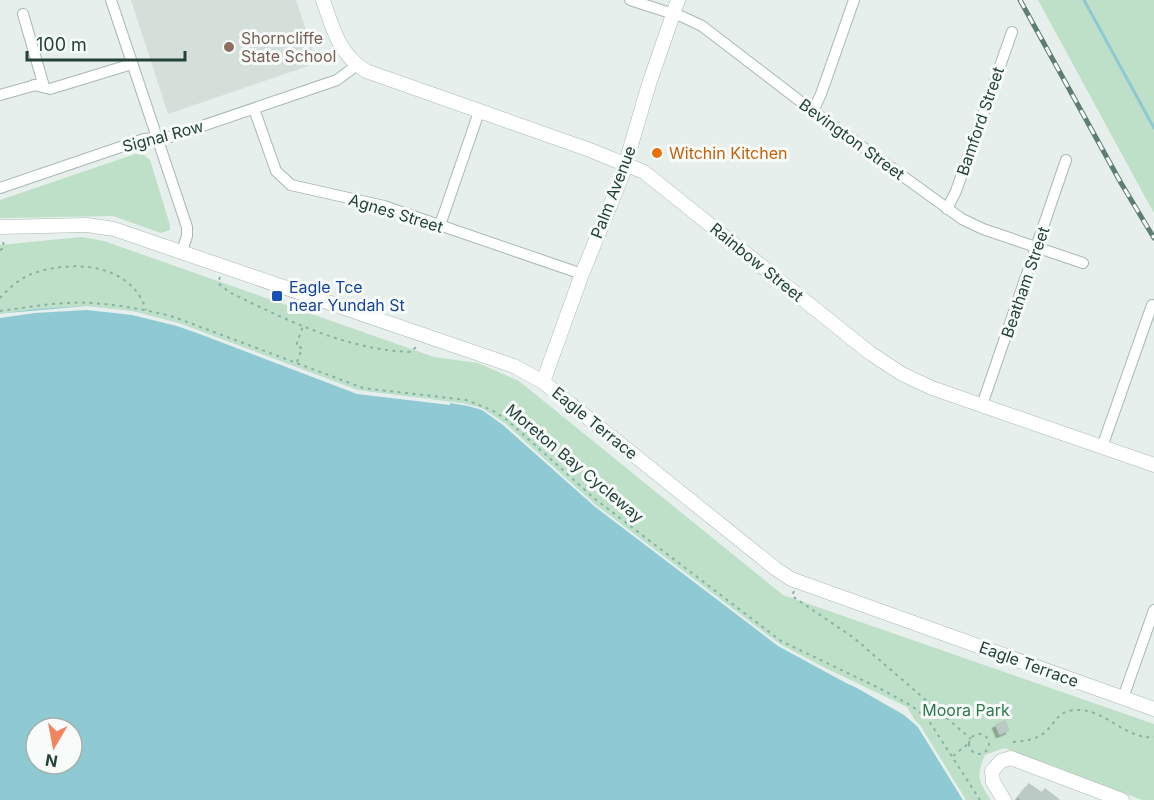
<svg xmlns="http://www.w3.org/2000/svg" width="1154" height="800" viewBox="0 0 1154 800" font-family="Inter,sans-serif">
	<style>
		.built { fill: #d4dfda }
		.green { fill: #bfe0c8 }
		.water { fill: #8ec9d4; fill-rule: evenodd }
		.pier { fill: #e6efeb }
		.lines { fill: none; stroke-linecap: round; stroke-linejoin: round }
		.stream { stroke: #8ec9d4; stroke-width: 3 }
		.building { fill: #bbcac4; stroke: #b8c9c2; stroke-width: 1.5; filter: url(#shadow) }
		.minor-casing { stroke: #a8b8b2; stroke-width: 12 }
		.tertiary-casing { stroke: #a8b8b2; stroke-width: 15 }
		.path { stroke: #86b3a5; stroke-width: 2; stroke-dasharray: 3 4.5; stroke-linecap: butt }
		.minor { stroke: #fff; stroke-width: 10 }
		.tertiary { stroke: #fff; stroke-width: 14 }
		.rail-casing { stroke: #5f7d75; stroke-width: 5 }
		.rail { stroke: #f7fbf9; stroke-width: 3; stroke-dasharray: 9; stroke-linecap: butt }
		.education-dot { fill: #8d6e63; stroke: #f7fbf9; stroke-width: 2 }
		.food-dot { fill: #e8710a; stroke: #f7fbf9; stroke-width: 2 }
		.transit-dot { fill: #1a4fb4; stroke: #f7fbf9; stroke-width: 2 }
		.labels { text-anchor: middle; stroke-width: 6; stroke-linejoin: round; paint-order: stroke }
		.education-label { font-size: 16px; fill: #785e54; stroke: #f7fbf9; text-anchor: start }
		.street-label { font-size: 16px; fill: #24423a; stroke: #f7fbf9 }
		.food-label { font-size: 16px; fill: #c56008; stroke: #f7fbf9; text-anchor: start }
		.transit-label { font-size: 16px; fill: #164399; stroke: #f7fbf9; text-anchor: start }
		.park-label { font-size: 16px; fill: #2d7a4b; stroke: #f7fbf9 }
	</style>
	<defs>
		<filter id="shadow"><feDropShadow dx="-3.5" dy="3.5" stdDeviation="0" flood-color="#0004"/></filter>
	</defs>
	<rect width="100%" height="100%" fill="#e6efeb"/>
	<!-- built -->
	<path class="built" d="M131,0H296L317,63L168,114Z"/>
	<!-- green -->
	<path class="green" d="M1038,0H1154V213L1144,195Z
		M135,154L144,155L150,160L170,225V230L161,233L113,216L0,218V200Z
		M81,237L104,241L434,357L478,363L519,381L783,595L1154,724V800H1142L1004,748L985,755C976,776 978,781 991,800H963L907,707L777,645L355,391L91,307L35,309L0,315V245Z"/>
	<!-- water -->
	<path class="water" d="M87,306L133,311L179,323L358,390L463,403L482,408L505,423L595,504L780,644L904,715L918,727L963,800H0V314L35,309ZM36,728H72V764H36Z"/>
	<!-- pier -->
	<path class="pier" d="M87,306L133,311L179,323L358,390L463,403L482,408L505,423L595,504L780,644L887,701L846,683L778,646L594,506L503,425L482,410L468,406L450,403V405L357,394L205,336L177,326L132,315L87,310L35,313L0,318V314L7,313Z
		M903,710L920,725L966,800H963L918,727Z"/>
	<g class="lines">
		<!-- stream -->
		<path class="stream" d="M1084,0L1154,128"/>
	</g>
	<!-- building -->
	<path class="building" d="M1005,721L1009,730L1000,734L996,725Z
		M1029,784L1042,793L1045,789L1058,799L1023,800L1019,797Z"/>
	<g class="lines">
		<defs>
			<path id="minor" d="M111,0L187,227V236L182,251
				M630,0L683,17L702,26L813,111L962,219L983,229L1083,263
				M34,85L50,89L132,64
				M0,95L43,83L23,14
				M254,109L276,171L291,185L384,206L582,274
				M813,111L821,94L854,0
				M0,188L144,139L170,137L302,92L337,80L357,65
				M947,209L956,191L1012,32
				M440,225L479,112
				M982,405L1066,160
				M1102,447L1152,305
				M1123,698L1154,610"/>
			<path id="tertiary" d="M323,0C333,29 339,54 366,71L590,150L644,172L870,353L902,374L932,388L1154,465
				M0,227L87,225L114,229L514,366L543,382L776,569L791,579L1154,709
				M543,382L582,274L622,176L649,84L678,0
				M1004,800L993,782L992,771L1001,761L1011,758L1122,800"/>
		</defs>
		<!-- minor casing -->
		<use href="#minor" class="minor-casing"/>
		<!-- tertiary casing -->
		<use href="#tertiary" class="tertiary-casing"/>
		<!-- path -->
		<path class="path" d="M0,250L4,248L3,240
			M220,277L218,283L229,292C286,320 347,350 411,352L417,346
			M0,298C8,289 18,280 29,275C69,259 131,262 146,310
			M0,311C30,307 62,301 92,303C120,305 148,310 174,317L363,388L466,400L492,410L507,420L595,499L781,641L879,688L912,706L927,718L980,800
			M297,362L302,348L296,346L303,326
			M794,591L792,596L854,638L971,739
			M969 744a10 10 0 1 1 20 0a10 10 0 1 1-20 0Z
			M1013,742C1024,741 1036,740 1044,733C1058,721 1057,709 1081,710C1107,712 1128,740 1154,737
			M953,756L969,743"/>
		<!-- minor -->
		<use href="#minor" class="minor"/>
		<!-- tertiary -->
		<use href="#tertiary" class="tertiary"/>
		<defs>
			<path id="rail" d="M1020,0L1121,183L1154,238"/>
		</defs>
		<!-- rail casing -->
		<use href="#rail" class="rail-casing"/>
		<!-- rail -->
		<use href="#rail" class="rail"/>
	</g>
	<!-- markers -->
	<circle class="education-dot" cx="229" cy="47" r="6"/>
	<circle class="food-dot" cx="657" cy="153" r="6"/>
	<rect class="transit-dot" x="271" y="290" width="12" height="12" rx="3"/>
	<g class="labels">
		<!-- education labels -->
		<g class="education-label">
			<text x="241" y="44">Shorncliffe<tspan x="241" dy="18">State School</tspan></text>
		</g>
		<!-- street labels -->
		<g class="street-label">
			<text transform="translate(980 121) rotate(-71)" y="6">Bamford Street</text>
			<text transform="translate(163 136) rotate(-15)" y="6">Signal Row</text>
			<text transform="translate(852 139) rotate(36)" y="6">Bevington Street</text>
			<text transform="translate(613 192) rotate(-69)" y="6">Palm Avenue</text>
			<text transform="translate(396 213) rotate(17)" y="6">Agnes Street</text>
			<text transform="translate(757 262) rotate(39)" y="6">Rainbow Street</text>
			<text transform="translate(1025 282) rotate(-71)" y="6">Beatham Street</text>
			<text transform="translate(595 423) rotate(39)" y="6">Eagle Terrace</text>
			<text transform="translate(575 463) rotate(40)" y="6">Moreton Bay Cycleway</text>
			<text transform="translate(1029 664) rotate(20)" y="6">Eagle Terrace</text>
		</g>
		<!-- food labels -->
		<g class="food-label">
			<text x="669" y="159">Witchin Kitchen</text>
		</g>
		<!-- transit labels -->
		<g class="transit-label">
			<text x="289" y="293">Eagle Tce<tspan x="289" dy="18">near Yundah St</tspan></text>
		</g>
		<!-- park labels -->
		<g class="park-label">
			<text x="966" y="716">Moora Park</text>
		</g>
	</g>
	<!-- north arrow -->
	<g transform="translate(54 746) rotate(190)"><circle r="28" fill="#f7fbf9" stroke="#a3b1ad" stroke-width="1.5"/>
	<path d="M0-4.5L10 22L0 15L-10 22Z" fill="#f4845f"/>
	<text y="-9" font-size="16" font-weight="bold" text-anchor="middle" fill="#24423a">N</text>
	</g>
	<!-- scale -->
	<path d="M27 51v9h158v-9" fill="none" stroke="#24423a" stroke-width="3"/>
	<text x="36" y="51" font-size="18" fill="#24423a" stroke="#f7fbf9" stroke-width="4.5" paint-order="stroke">100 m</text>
</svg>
